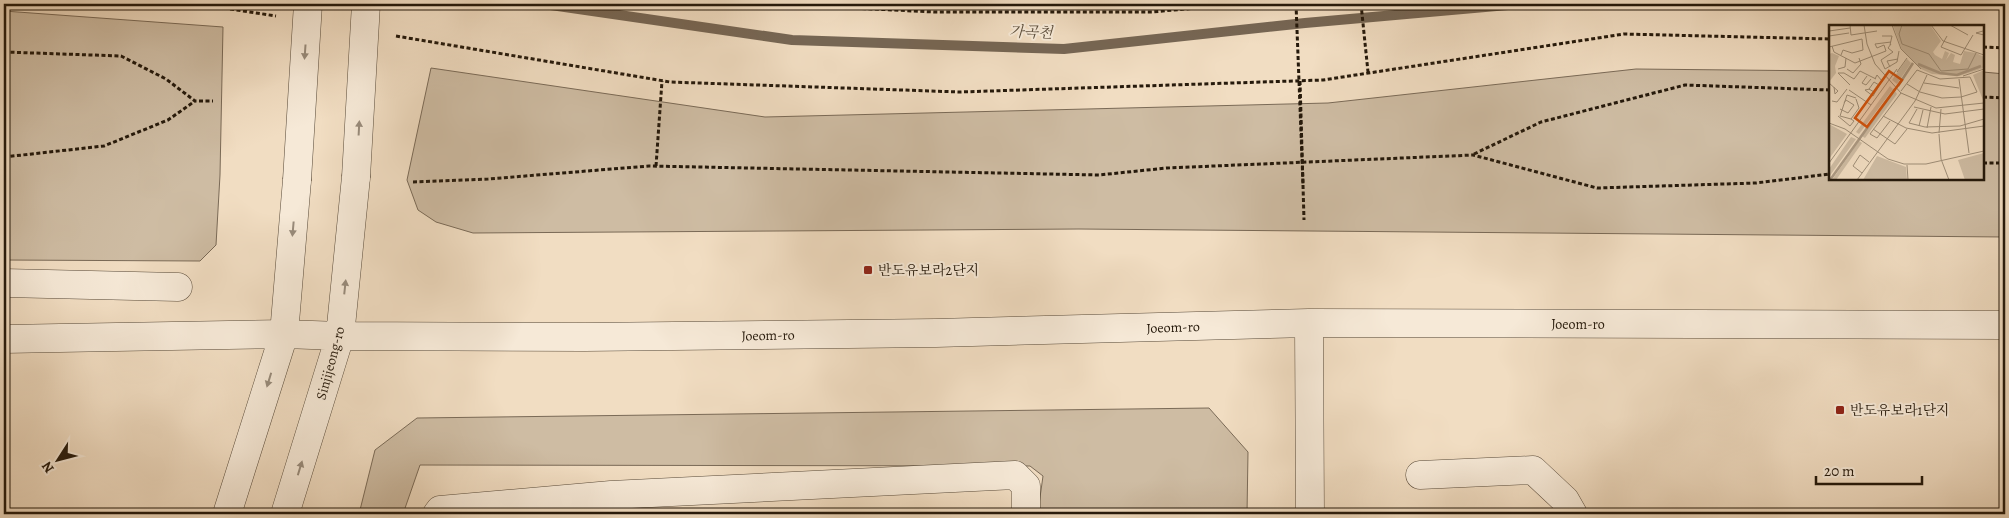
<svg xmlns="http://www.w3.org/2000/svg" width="2009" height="518" viewBox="0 0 2009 518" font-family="Alegreya,'Noto Serif KR',serif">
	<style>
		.green { fill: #cebca3; stroke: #7a6a57 }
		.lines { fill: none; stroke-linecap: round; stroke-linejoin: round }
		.stream { stroke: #766654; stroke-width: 10 }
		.minor-casing { stroke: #584a39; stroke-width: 29 }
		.path { stroke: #25190b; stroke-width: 3; stroke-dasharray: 4 2.5; stroke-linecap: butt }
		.minor { stroke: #f6e9d7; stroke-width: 28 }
		.minor-bridge-casing { stroke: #584a39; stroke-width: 29; stroke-linecap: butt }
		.path-bridge { stroke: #25190b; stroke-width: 3; stroke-dasharray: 4 2.5; stroke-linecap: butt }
		.minor-bridge { stroke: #f6e9d7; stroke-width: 28 }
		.oneway { fill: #988b7b }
		.poi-dot { fill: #8f2418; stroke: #f6e9d7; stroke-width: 2 }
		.labels { text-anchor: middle; stroke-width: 4; stroke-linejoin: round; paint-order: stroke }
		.poi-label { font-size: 14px; fill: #25190b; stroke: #f6e9d7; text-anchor: start }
		.street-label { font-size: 14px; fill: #25190b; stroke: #f6e9d7 }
		.water-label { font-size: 15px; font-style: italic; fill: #5b4d3b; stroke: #f6e9d7 }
		.inset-river { fill: none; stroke: #ac9a84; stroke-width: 2.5 }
		.inset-road { fill: none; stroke: #9f8f79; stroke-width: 1 }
		.view { fill: #d4530c; fill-opacity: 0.15; stroke: #d4530c; stroke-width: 2.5 }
		.inset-edge { fill: none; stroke: #25190b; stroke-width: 2.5 }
	</style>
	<rect width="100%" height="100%" fill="#f1ddc2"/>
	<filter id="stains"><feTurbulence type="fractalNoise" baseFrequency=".004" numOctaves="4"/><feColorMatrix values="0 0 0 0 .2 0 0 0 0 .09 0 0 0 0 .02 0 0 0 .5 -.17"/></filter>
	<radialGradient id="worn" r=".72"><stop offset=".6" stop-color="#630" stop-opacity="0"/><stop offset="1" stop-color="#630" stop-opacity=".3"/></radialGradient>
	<!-- green -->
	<path class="green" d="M4,11L223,27L220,175L216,245L200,261L4,260Z
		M431,68L765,117L1328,103L1636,69L1830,71V179H1983V72L2005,74V237L1079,229L473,233L436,222L418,210L407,180Z
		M1209,408L1248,452L1247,514H1040L1038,512L1043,476L1030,466L420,465L403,514H359L375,450L417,418Z"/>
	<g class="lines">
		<!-- stream -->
		<path class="stream" d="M544,4L792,40L1064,49L1305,23L1519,4"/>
		<defs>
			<path id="minor" d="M4,283L178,287
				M1309,323L1310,514
				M4,339L284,334L340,336L585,337L936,333L1309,323L2005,325
				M1420,475L1533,470L1565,500L1573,514
				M227,514L284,334L297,180
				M285,514L340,336L356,177
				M437,514L440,510L611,495L1015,475L1026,486V514"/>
		</defs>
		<!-- minor casing -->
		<use href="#minor" class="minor-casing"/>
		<!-- path -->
		<path class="path" d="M198,4L276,16
			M771,4L934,12H1152L1241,4
			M1361,4L1368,72
			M396,36L670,82L960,92L1323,80L1624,34L1830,39
			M1983,47L2005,48
			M4,52L121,56L166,79L195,101H213
			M1300,81L1304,220
			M1983,97L2005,98
			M1474,154L1541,122L1685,85L1830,90
			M4,157L104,146L168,120L195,101
			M1983,163H2005
			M656,166L662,81
			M413,182L488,179L649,166L1099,175L1167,168L1473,155L1597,188L1756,183L1830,174"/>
		<!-- minor -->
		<use href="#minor" class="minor"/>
		<defs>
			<path id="minor-bridge" d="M356,177L366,4
				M297,180L308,4"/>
		</defs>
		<!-- minor-bridge casing -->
		<use href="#minor-bridge" class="minor-bridge-casing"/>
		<!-- path-bridge -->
		<path class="path-bridge" d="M1296,4L1303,184"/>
		<!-- minor-bridge -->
		<use href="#minor-bridge" class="minor-bridge"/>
	</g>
	<!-- one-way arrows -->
	<defs><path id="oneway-solid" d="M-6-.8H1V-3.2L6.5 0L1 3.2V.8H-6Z" transform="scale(1.25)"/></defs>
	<g class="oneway">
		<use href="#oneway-solid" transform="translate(305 52) rotate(94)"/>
		<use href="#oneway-solid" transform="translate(359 128) rotate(-87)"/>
		<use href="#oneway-solid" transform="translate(293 229) rotate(95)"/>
		<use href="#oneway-solid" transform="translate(345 287) rotate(-84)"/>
		<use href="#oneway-solid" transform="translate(269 380) rotate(107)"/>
		<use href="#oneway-solid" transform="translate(300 468) rotate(-73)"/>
	</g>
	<!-- markers -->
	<g class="poi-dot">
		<rect x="863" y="265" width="10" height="10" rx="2.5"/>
		<rect x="1835" y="405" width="10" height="10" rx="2.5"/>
	</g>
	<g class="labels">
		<!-- poi labels -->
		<g class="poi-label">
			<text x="878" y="275">반도유보라2단지</text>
			<text x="1850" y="415">반도유보라1단지</text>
		</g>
		<!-- street labels -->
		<g class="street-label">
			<text x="1578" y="329">Joeom-ro</text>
			<text transform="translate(1173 327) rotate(-2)" y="5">Joeom-ro</text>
			<text transform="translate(768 335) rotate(-1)" y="5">Joeom-ro</text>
			<text transform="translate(330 363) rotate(-75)" y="5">Sinjijeong-ro</text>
		</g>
		<!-- water labels -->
		<g class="water-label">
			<text transform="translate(1031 32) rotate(2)" y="5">가곡천</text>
		</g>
	</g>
	<!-- overview -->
	<g transform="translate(1829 25)">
		<rect width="155" height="155" fill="#f1ddc2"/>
		<path d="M64,0H101L112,16L104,27L106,30L113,34L116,26L120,28L117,35L122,28L126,30L124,37L131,39L135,26L147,28L155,32V43L130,51L103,49L92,44L73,25ZM3,28L10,31L6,41L7,48L0,57V29ZM78,34L82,38L68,59L63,55ZM155,45V75H154L144,50ZM61,61L64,64L43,92L30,109L27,107ZM66,66L68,69L36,113L33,111ZM0,99L18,109L0,134ZM22,112L27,114L0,152V144ZM30,116L33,118L7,155H3ZM155,128V155H136L129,135ZM48,131L77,142L78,155H34Z" fill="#cebca3"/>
		<path class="inset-river" d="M89,39L111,48L128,50L152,41M69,61L84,38M1,155L66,64"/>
		<path class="inset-road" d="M21,0L22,10L48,6M35,0L38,19L46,39L72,68L107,83L155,78M63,0L72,24L92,44M73,0L70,9L73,19L100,29L112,46L139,44L147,28M102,0L114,16L155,30M121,0L139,10M0,6L21,3M154,6L147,8L155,10M0,11L20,8M53,11H63L61,20M118,11L112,22L132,30L144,10M46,19L48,23L55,20L57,26M46,19L62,17M62,19L59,23L64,27L52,35L56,44L68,37L70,26M3,21L5,27L26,38L57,26M0,22L33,14L34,25L23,28L14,25L12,30M61,42L58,36L69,34M9,44L16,42L17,33M18,44L24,48L32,39L30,33M31,46L47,54M68,47L78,33M38,51L33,58L37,60L42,54M134,51L155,44M130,54L140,128M0,58L9,66L6,69L5,62M95,58L130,63M21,60L9,48H15L25,54L31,46M41,64L36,65L44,71L53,56L48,50L46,54M20,65L42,80M72,66L88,45L111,54L141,52L148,67L132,72L113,73L91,67L78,59M45,67L40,64L45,57L50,60M27,74L30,83L22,94L11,91L18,70L27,73M3,76L8,77L18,64M85,82L116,89L155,84M11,84L19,88L25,80L17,75L15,78M88,84L80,98L96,102L131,101L155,94M9,91L21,101L25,96L22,94M54,91L77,103L103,108L155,101M61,96L48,113L41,109L72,68M0,98L16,104L59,134L75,139H97L155,126M90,101L94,85M98,103L102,82M44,104L66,119L78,104M110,108L112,84M110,109L112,134L120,155M0,138L68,44M78,140L79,155M33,148L24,141L31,130L40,137M28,155L86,76L98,50"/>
		<path class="view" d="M60,46L73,55L38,102L26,93Z"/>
		<rect width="155" height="155" class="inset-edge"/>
	</g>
	<!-- margin -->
	<rect width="2009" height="518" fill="none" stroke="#f1ddc2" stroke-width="20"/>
	<rect x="5" y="5" width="1999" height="508" fill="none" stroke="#25190b" stroke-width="2.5"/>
	<rect x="10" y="10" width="1989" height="498" fill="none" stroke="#25190b"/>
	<!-- north arrow -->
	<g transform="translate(58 460) rotate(234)" stroke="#f6e9d7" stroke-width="4" paint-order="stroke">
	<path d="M0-4L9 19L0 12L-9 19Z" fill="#25190b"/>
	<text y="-8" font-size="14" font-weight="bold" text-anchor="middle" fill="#25190b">N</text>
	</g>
	<!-- scale -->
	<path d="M1816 476v8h106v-8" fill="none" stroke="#25190b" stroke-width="2.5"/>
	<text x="1824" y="476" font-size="15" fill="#25190b" stroke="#f6e9d7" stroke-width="4" paint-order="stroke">20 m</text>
	<rect width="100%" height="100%" filter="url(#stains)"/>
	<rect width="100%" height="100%" fill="url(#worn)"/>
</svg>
